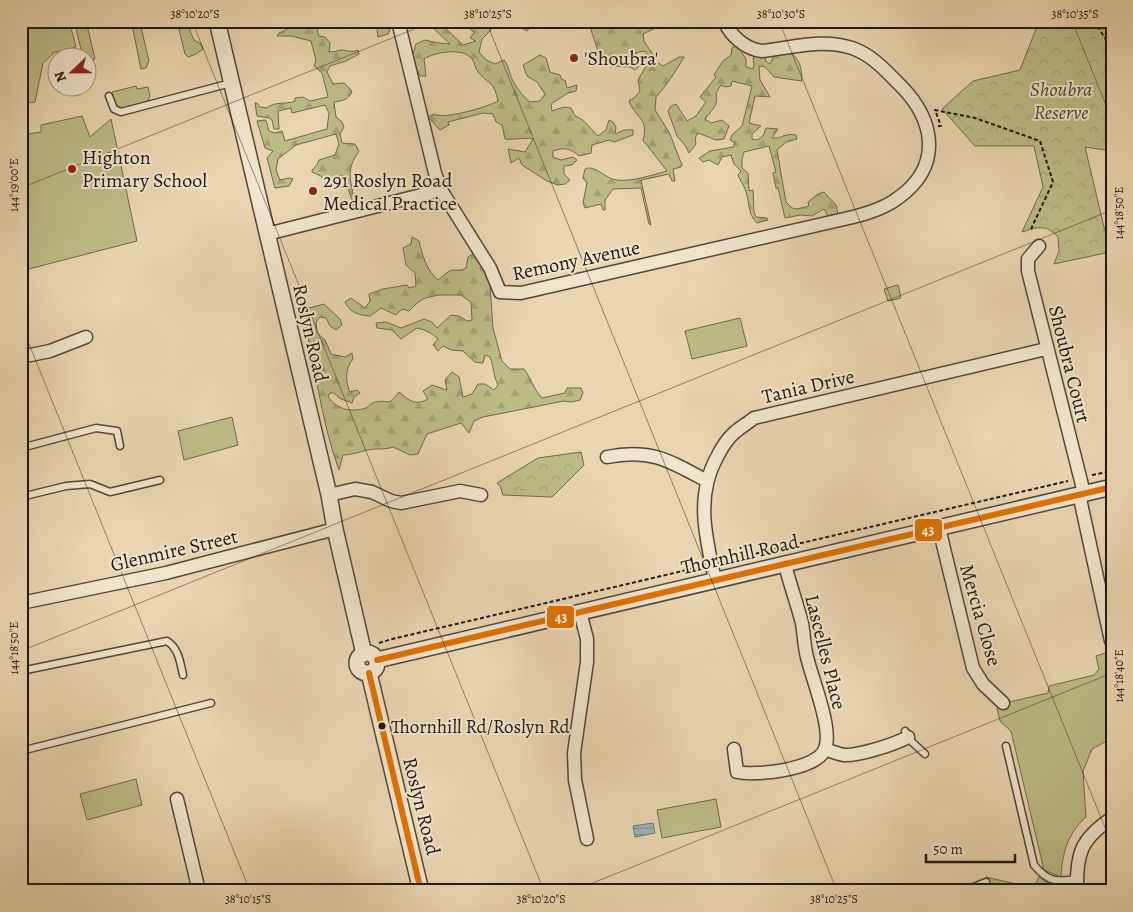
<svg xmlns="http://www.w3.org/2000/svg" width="1133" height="912" viewBox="0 0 1133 912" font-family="Alegreya,serif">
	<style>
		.grass { fill: #bcbc87; stroke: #6e6a4c }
		.forest { fill: url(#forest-firs); stroke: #6e6a4c }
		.park { fill: url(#park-crowns); stroke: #6e6a4c }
		.water { fill: url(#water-rules); stroke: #6b7774 }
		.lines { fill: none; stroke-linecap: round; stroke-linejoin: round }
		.service-casing { stroke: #524838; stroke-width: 9 }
		.minor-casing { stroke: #524838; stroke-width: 15 }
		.tertiary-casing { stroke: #524838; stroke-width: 18 }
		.path { stroke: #201910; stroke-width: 2; stroke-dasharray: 4 2.5; stroke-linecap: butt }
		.service { stroke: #f1e4cc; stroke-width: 6 }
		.minor { stroke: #f1e4cc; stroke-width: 12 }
		.tertiary { stroke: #f1e4cc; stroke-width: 15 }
		.bus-1-casing { stroke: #f1e4cc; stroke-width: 10 }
		.bus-1 { stroke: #de7202; stroke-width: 6 }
		.ticks { fill: none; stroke: #201910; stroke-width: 1; stroke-opacity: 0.45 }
		.poi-dot { fill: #8f2418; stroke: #f1e4cc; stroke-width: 2 }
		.bus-dot { fill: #201910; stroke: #f1e4cc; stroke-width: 2 }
		.labels { text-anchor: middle; stroke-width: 4; stroke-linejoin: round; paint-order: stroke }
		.bus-label { font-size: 19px; fill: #201910; stroke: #f1e4cc; text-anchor: start }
		.poi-label { font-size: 20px; fill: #201910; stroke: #f1e4cc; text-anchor: start }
		.park-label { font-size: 20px; font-style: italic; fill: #4f4a34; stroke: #f1e4cc }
		.street-label { font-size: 20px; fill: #201910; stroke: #f1e4cc }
		.line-badge { stroke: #f1e4cc; stroke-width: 2 }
		.badge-label { font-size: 14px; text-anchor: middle; font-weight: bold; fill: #fff }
		.neatline { fill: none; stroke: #201910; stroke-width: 2 }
		.ticks-label { font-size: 12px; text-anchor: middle; fill: #201910 }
	</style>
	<defs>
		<pattern id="forest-firs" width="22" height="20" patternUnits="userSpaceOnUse" patternTransform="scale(1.25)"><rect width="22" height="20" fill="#bcbc87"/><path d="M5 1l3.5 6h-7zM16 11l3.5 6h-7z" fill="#a1a174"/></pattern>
		<pattern id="park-crowns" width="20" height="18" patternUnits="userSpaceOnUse" patternTransform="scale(1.25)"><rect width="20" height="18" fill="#bcbc87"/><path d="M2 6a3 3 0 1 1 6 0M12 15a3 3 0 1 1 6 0" fill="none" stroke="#a1a174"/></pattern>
		<pattern id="water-rules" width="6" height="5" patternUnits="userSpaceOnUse" patternTransform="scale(1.25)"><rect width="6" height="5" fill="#9db6b7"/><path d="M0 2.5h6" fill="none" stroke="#809393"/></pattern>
	</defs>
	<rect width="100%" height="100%" fill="#e9d5b0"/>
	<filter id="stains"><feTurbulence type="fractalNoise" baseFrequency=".004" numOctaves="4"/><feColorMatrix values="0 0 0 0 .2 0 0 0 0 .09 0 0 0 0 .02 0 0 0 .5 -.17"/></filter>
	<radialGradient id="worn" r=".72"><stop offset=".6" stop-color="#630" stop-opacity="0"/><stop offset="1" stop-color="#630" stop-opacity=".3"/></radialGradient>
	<!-- grass -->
	<path class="grass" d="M21,21L29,28L56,21H69L76,47L52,53L53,54L43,63L35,102L21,104Z
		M74,21H86L95,59L88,61V58L83,57Z
		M177,21H191L190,31L194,40L201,44L203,49L196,54L188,57L185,54Z
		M140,23L149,61L146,68L141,69L132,25Z
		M136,86L137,89L148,87L150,96L146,104L121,110L115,105L112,92Z
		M82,116L90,137L111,119L137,241L21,271V135L41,132V125Z
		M898,285L901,298L888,301L884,289Z
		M740,318L747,346L692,359L685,331Z
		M232,417L238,445L184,460L178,431Z
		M1112,651V738L1092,749L1083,771L1086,817C1068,833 1062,853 1061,877L1044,870L1011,731L1000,721L997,708L1009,702L1048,693L1049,686L1094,675L1099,669L1096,656Z
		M136,779L142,805L87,820L80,794Z
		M716,799L721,827L662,838L657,810Z
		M986,877L1033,888L1039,877L1046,882L1061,886V891H1002L989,888Z"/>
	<!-- forest -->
	<path class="forest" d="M304,21H333L322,25L317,29L319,36L325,37L330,43L329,52C334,52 337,51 341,50C348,50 351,53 358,50L359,54L346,61L330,66L327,72L333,84L344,83L352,91C350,99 342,101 334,102L336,117L342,122L344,127L340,134L342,143L355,144L359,151C346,170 350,177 354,199L352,200L344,176H337L325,181L321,176L312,172V170L317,165L319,160L335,155L339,144L336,134L296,145L278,159L276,170L280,180L289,178L293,179L289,186L275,188L267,158L273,151L265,148L257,121L266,120L269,131L275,133L282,131L285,141L327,129L329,113L325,105L292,113L291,108L278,111L279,129H274L272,120L269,118L257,116L255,103H257L260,107L267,108C275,101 285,105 295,101V98L303,97L310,101L328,97L322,73L314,66L316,60L311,41L291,36H277L279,33Z
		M376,21H391V27L388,34L378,37Z
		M433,21H438L463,45L476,41L470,38L474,33L462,21H536L527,31L510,22H495L491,30L482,39L479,52L486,60L495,64L504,60C509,66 509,72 512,79C516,87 523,97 530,102L540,101L545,94L537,82L527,76L523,65L540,55L546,58L550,72L560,75L562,80H565L567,88L577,85L576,91L568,93L551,104L552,111L564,107L571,108L575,116C586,120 589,128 598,136L606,130L609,120L613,122L616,127L615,134L624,130H633V135L614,142L609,140L592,145L591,153L579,156C570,148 564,147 553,151V157L561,160L573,157L577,160L572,165L564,166V174L570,180L565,184L558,185L547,181L522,165L519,158L511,163L508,149L525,152L533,139C523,137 515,140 505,139L502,125L496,122L493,114L483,113L448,122L449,125L440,130L428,117L434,114C443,120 488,107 498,101C494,81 490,86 479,73C475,69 475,63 472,59C463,47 435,52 424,59L426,76H420L412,58L416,44L425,40L438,43L450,44L430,25Z
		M588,21H638V24L640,27L653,21H664V24L643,34L644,41L654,56L649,57L645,51L635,53L640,57L642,64L635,70L630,67L616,66L598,51Z
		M736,45L743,48L742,53L746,59V67L753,69L754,64L753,58L758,55L764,56L766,61L770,64L774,56C778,55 783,53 787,53C800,54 802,71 802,81L774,77L765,67L759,66L760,80L770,97L755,96L749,123L761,126L752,134V139L757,140L763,136L766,128L778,129L772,138C783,139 782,133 796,135L797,139L786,142L777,150L786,202L792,208L797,209L809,206L808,202L818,194L824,192L836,205L838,214L828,216L824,209L812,216L800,215L785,218L778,188H776L773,173L776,172L769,146L744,152L742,159V168L748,173L749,191L753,190L754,212L756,217L767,218L768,220L757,223C747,214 750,201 745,189C743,184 740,181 738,175L741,171L734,164L731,155L722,157L718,165L709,160L703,162L699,158L710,151L733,147L735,143L730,140L732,135L742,126L752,86L732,81L731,86L725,87L721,85L716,93C719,105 712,110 705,119L711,123L722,120L729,126L724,139L716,140L698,133L695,138L696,144L689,153L685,145L677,136L668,111L671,106L676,104L687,121L696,116L706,102L700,97L716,77L714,75L723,61L731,55L732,48Z
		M679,57H684C676,71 666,86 656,97L655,110L669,132L682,165L681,167L673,169L675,181H672L669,174L641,180L651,225L649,224L641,188L613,189L605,200V210H603L601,204L585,208L583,203L587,183L583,178L585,169C595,164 605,179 617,180C632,182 652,175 667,171L643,140C649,118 636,119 629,101L635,97L640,91L638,80L650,59L654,60L663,66Z
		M412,237L419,241C422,255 427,271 438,280C443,277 447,271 453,270C459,270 460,271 466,268L468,257L476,252L482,263L480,269L487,274L490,286L493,328L502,361L510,369H524C531,378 534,390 542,398L565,393L567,388H581L583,393L580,400L571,402L564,401L483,417L474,421L469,433L461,423L427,434L418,454L410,455L393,447C386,449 383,449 376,449C365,449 355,455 343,455L339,470C320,418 315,363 302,310L324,304L340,319L342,325L336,330L330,326L326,318L320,317L316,322L317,333L325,340L331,354L345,357L352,353L353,359C345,369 345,380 350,392L357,390L360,393L354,397L352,403L339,398L334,393H330L328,397C337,409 351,413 366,408C369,406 372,402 376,402C391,399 386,408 399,392C410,401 415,406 428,399L423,391L432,385L447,390L445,380L452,372L459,377L463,397L472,394L478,384H485L494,390L498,385C493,375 494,367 490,357L485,355L483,363L475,362L463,351L451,350L443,346L438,351L433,345L438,339C432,333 426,330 417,328L401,339L392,330L377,328L376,323L386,322L401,328L424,319L432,322L437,328L451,315L459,316L467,321L472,320L471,302L461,295H439L425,298L417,303L409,311L402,309L396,315L381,308L370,316C359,315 350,313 345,302L351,298L365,308L370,301L369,294L383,289L407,285L409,288L416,286L415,273L406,265L403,248L411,244Z"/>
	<!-- park -->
	<path class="park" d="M1039,21H1104L1112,35V151L1085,147L1110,252L1054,264L1059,251L1058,237C1046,224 1038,227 1022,232L1043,187L1034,146H975L942,109L973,81L1020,70Z
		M581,452L584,465L552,497L503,495L500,486L497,483L538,458Z"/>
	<!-- water -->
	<path class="water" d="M653,823L655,833L635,837L633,826Z"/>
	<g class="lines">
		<defs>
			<path id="service" d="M109,96L114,109L121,112L231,83
				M21,448L96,428L117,431L120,446
				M21,497L66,486L90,484L110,492L160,480
				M21,671L167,641C179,649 180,662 183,675
				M905,731L912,742L925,754
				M1006,746L1034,865C1048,882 1056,882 1077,879
				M21,751L211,703
				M964,891L986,882"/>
			<path id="minor" d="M398,21L435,173L441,190
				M267,234L441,190L490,268L500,292L521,293L853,217C869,213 885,208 898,198C943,166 935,120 900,85C885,70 872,55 852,48C823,38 791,48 762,51C745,49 731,36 724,21
				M1039,246L1028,259V271L1084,493
				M21,357L50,351L86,337
				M607,457C651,448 670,461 707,481
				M1079,494L1111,641
				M329,495L355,489L372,492L391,501L401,503L460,491L481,495
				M939,528L973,668L983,684L1003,703
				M715,580C706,538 695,497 717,457C722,447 727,439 735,432C741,427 748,423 754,418L1046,349
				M21,603L166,573L335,529
				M580,612L587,639V662L574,753L575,780L587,839
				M734,749L737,772C756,776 817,770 825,749C833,729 812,679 807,657C804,646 804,634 802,623C797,604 790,584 785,565
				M825,749C831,751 838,754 844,755C858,756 896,744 908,737
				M177,799L199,891
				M1077,891C1076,853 1081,839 1112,818"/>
			<path id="tertiary" d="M217,21L329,495L335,529L364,654
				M357 663a10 10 0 1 1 20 0a10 10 0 1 1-20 0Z
				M377,660L1112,487
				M369,673L421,891"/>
		</defs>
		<!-- service casing -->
		<use href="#service" class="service-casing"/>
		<!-- minor casing -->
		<use href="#minor" class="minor-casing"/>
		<!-- tertiary casing -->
		<use href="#tertiary" class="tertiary-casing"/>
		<!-- path -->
		<path class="path" d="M1094,21L1112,49
			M938,126H941L935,110L975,118L1040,141L1053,182L1031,229
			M1092,475L1112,471
			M724,561L1068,481
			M379,643L392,639L700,567"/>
		<!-- service -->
		<use href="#service" class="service"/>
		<!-- minor -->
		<use href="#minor" class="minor"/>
		<!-- tertiary -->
		<use href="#tertiary" class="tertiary"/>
		<defs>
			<path id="bus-1" d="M377,660L1112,487
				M369,673L421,891"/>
		</defs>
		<!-- bus-1 casing -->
		<use href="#bus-1" class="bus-1-casing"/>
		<!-- bus-1 -->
		<use href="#bus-1" class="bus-1"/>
	</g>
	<!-- ticks -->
	<path class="ticks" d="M192,21L544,891M486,21L837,891M779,21L1112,845M1072,21L1112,120M21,188L434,21M21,324L250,891M21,651L1112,210M573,891L1112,673"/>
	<!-- markers -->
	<g class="poi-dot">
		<circle cx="574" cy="58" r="5"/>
		<circle cx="72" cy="169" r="5"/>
		<circle cx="313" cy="191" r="5"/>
	</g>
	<circle class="bus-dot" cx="382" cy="726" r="4.5"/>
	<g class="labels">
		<!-- bus labels -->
		<g class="bus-label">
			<text x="391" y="733">Thornhill Rd/Roslyn Rd</text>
		</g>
		<!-- poi labels -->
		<g class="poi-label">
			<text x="584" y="65">'Shoubra'</text>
			<text x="82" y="164">Highton<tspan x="82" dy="23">Primary School</tspan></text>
			<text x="323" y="187">291 Roslyn Road<tspan x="323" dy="23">Medical Practice</tspan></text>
		</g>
		<!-- park labels -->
		<g class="park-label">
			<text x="1061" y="96">Shoubra<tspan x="1061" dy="23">Reserve</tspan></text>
		</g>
		<!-- street labels -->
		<g class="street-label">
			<text transform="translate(576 260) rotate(-12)" y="7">Remony Avenue</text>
			<text transform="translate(311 333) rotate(77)" y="7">Roslyn Road</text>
			<text transform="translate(1070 364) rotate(76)" y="7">Shoubra Court</text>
			<text transform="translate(808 386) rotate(-13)" y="7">Tania Drive</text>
			<text transform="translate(174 550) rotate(-13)" y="7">Glenmire Street</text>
			<text transform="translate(740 554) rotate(-13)" y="7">Thornhill Road</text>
			<text transform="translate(981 615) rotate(74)" y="7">Mercia Close</text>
			<text transform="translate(826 652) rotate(76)" y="7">Lascelles Place</text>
			<text transform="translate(422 806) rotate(76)" y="7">Roslyn Road</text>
		</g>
	</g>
	<g class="line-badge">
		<rect x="914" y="518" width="29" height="24" rx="5" fill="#de7202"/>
		<rect x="546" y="605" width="29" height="24" rx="5" fill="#de7202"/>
	</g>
	<g class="badge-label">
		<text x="928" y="535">43</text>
		<text x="561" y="622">43</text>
	</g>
	<!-- margin -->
	<rect width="1133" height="912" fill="none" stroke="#e9d5b0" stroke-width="55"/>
	<!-- north arrow -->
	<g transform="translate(72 72) rotate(248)"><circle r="24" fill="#f1e4cc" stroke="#9d9381"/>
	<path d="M0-4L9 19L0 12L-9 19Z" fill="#8f2418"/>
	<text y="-8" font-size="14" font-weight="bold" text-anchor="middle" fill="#201910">N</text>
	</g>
	<!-- scale -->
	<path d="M926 854v8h89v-8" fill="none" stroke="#201910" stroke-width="2.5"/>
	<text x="933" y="854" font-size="15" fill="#201910" stroke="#f1e4cc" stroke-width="4" paint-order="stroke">50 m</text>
	<rect x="28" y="28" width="1078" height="856" class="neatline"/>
	<g class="ticks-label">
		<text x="195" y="18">38°10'20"S</text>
		<text x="488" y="18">38°10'25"S</text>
		<text x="781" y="18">38°10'30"S</text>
		<text x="1075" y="18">38°10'35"S</text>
		<text transform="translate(14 185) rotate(-90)" y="4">144°19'00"E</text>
		<text transform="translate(1119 213) rotate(-90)" y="4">144°18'50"E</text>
		<text transform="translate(14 648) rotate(-90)" y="4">144°18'50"E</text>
		<text transform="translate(1119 676) rotate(-90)" y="4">144°18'40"E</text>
		<text x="248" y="903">38°10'15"S</text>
		<text x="541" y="903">38°10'20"S</text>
		<text x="834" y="903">38°10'25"S</text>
	</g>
	<rect width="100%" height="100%" filter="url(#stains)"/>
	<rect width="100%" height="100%" fill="url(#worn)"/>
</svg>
